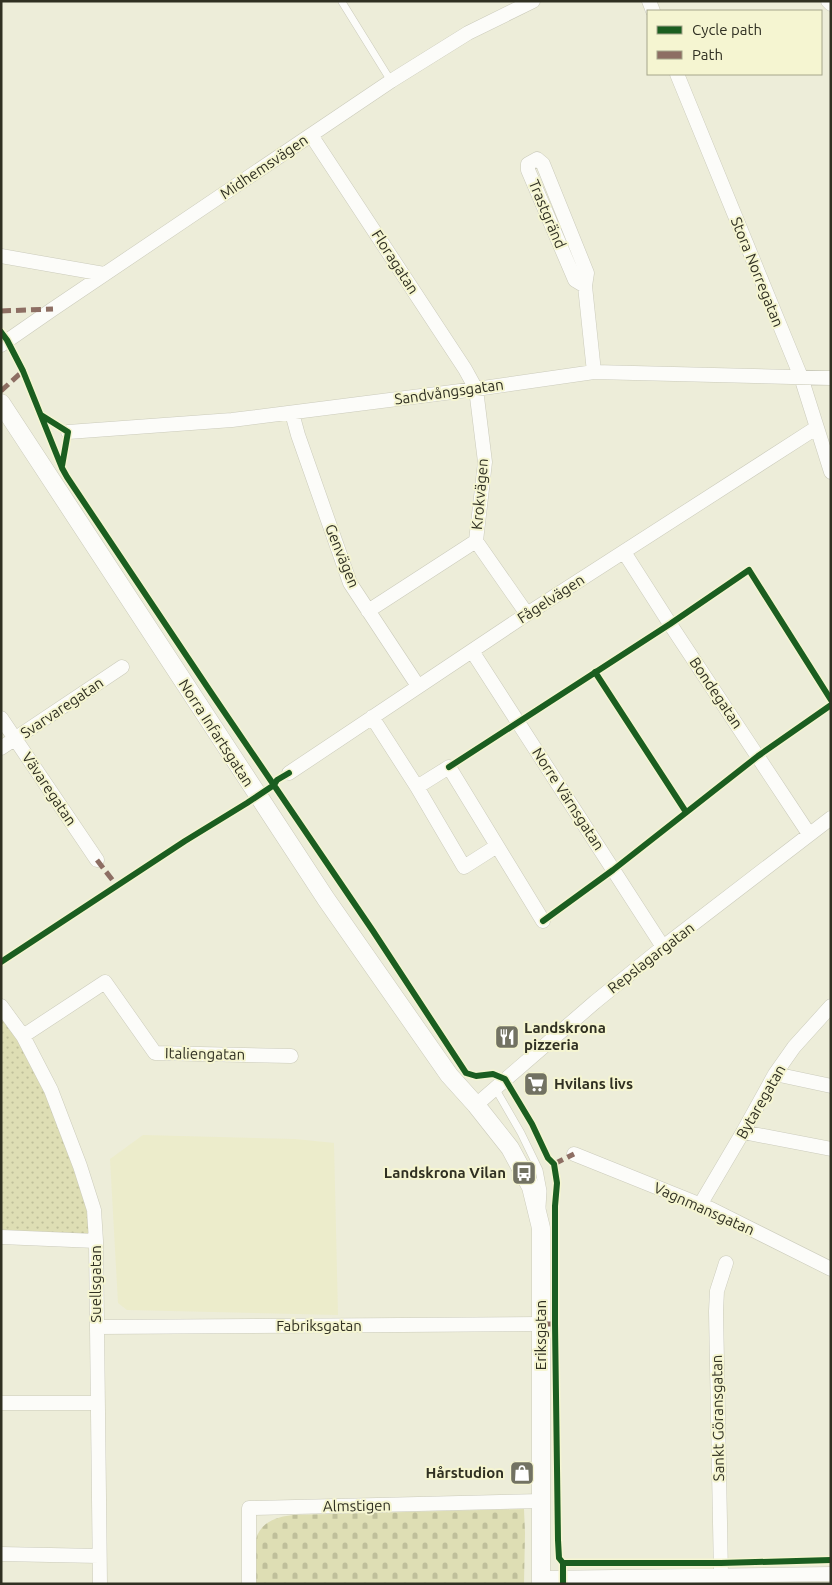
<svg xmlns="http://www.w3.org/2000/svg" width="832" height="1585" viewBox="0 0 832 1585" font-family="Ubuntu,sans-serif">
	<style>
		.built { fill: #ececcb }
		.grass { fill: url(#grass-dots) }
		.cemetery { fill: url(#cemetery-stones) }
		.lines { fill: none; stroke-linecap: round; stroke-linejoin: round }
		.service-casing { stroke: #cbcbbb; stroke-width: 8 }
		.minor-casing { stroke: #cbcbbb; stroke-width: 15 }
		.tertiary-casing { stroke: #cbcbbb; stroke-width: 19 }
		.service { stroke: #fcfcf9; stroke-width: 7 }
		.minor { stroke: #fcfcf9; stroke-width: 14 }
		.tertiary { stroke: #fcfcf9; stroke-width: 18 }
		.quiet { stroke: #8d6e63; stroke-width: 5; stroke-dasharray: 10 5; stroke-linecap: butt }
		.cycleway-casing { stroke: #f5f5d1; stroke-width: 9 }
		.cycleway { stroke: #1b5e20; stroke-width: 6 }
		.labels { text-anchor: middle; stroke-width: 4; stroke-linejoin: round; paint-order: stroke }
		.street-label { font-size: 15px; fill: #303022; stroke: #f5f5d1 }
		.poi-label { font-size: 15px; font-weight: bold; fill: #303022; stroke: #f5f5d1; text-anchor: start }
	</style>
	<defs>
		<pattern id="grass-dots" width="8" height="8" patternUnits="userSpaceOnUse" patternTransform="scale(1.25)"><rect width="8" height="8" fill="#dedeb4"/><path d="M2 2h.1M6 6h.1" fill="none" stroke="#bfbf9a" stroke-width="1.8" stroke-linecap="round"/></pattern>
		<pattern id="cemetery-stones" width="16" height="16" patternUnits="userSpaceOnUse" patternTransform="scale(1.25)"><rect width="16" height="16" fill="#dedeb4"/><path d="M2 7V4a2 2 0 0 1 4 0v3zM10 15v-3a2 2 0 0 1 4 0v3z" fill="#bfbf9a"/></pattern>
	</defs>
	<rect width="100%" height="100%" fill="#ededd9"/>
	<!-- built -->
	<path class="built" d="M143,1135L295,1139L334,1143L338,1315L127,1310L118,1303L110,1159Z"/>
	<!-- grass -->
	<path class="grass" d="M1,1006L51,1090L96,1241L1,1237Z"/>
	<!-- cemetery -->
	<path class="cemetery" d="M524,1509L525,1533L524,1584H255C254,1548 247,1520 293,1515Z"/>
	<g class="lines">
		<defs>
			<path id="service" d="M343,1L342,2L391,81
				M495,1088L521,1133L539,1170L543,1191L542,1207"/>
			<path id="minor" d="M649,1L653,11
				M828,1L831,4
				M677,74L801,377L831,472
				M311,135L465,369L476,389L485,462L476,541L527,614
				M1,256L104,274
				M585,286L575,280L528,170V164L537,159L543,164L587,273L585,286L594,372
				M1,345L53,309L391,81L468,33L533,1
				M292,413L298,435L350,583L418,686
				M68,432L232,420L476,389L594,372L831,378
				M624,552L670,624L809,834
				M368,611L476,541
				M472,651L663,947
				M372,717L417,787L464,867L497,846
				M1,718L97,860
				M1,748L122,667
				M289,773L527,614L816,428
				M417,787L449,767L543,921
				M1,1006L23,1036L51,1090L80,1166L94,1210L96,1241L100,1584
				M23,1036L105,982L155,1053L291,1056
				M775,1074L831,1086
				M476,1105L595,1002L663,947L831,818
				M743,1132L831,1149
				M574,1154L711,1209L831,1269
				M700,1205L743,1132L775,1074L794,1047L831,1006
				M1,1237L96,1241
				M97,1327L541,1324
				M1,1403H97
				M1,1554L99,1556
				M721,1575L716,1311L717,1291L726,1263
				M541,1578L831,1574
				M249,1584V1508L542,1501"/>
			<path id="tertiary" d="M1,403L326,899L449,1075L476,1105L510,1148L531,1187L541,1228V1584"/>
		</defs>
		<!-- service casing -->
		<use href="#service" class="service-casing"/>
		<!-- minor casing -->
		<use href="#minor" class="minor-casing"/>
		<!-- tertiary casing -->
		<use href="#tertiary" class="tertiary-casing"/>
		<!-- service -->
		<use href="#service" class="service"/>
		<!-- minor -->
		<use href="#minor" class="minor"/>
		<!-- tertiary -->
		<use href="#tertiary" class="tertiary"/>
		<!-- quiet -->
		<path class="quiet" d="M1,311L53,309
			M1,391L23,371
			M97,860L117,886
			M554,1164L574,1154
			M541,1324H555"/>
		<defs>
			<path id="cycleway" d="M1,332L7,340L23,371L62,468L67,477L212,694L373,931L466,1073L476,1076L493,1074L505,1079L532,1124L548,1158L554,1164L557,1183L555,1206V1324L558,1540L559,1558L563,1563V1584
				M41,415L68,432L62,466
				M595,672L686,812
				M449,767L670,624L749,570L831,700
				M543,921L613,870L758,756L831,705
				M1,962L185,841L247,803L274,785L277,780L289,773
				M563,1563H721L831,1560"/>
		</defs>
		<!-- cycleway casing -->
		<use href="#cycleway" class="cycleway-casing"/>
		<!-- cycleway -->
		<use href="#cycleway" class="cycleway"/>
	</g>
	<!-- icons -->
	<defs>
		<symbol id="restaurant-square" viewBox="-11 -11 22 22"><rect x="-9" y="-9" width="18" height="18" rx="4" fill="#727262" stroke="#f5f5d1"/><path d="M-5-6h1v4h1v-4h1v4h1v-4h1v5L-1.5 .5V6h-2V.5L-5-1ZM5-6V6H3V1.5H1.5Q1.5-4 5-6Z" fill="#fff"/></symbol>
		<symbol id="supermarket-square" viewBox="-11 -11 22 22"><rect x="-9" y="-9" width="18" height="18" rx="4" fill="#727262" stroke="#f5f5d1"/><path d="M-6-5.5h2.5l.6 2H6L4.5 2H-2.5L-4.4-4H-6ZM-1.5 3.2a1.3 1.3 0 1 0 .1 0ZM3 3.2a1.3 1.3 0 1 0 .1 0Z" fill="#fff"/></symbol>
		<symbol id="bus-square" viewBox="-11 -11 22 22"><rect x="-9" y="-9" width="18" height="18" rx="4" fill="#727262" stroke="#f5f5d1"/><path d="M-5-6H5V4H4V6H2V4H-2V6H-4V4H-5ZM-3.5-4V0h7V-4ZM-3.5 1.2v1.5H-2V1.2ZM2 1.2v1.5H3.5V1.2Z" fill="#fff"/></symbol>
		<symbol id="shop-square" viewBox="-11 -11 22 22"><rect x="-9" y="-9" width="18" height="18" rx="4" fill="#727262" stroke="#f5f5d1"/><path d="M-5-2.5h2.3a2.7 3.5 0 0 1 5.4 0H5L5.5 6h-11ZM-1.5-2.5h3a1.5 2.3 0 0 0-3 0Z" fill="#fff"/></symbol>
	</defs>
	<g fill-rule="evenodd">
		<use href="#restaurant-square" x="493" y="1023" width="28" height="28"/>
		<use href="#supermarket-square" x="522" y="1070" width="28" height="28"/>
		<use href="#bus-square" x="510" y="1159" width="28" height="28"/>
		<use href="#shop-square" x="508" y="1459" width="28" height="28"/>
	</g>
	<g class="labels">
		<!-- street labels -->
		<g class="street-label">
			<text transform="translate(264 167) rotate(-34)" y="5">Midhemsvägen</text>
			<text transform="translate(547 214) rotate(67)" y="5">Trastgränd</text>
			<text transform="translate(395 262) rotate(57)" y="5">Floragatan</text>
			<text transform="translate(757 272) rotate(68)" y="5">Stora Norregatan</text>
			<text transform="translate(449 392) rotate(-8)" y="5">Sandvångsgatan</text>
			<text transform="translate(480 494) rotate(-85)" y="5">Krokvägen</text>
			<text transform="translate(342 556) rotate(68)" y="5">Genvägen</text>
			<text transform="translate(551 599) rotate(-33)" y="5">Fågelvägen</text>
			<text transform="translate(716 693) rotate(56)" y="5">Bondegatan</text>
			<text transform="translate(62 708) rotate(-34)" y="5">Svarvaregatan</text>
			<text transform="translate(216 733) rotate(57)" y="5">Norra Infartsgatan</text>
			<text transform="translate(49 789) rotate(56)" y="5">Vävaregatan</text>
			<text transform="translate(568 799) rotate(57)" y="5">Norre Värnsgatan</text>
			<text transform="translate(651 958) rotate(-38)" y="5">Repslagargatan</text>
			<text transform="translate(205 1054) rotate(1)" y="5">Italiengatan</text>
			<text transform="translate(761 1102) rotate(-60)" y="5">Bytaregatan</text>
			<text transform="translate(704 1209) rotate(24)" y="5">Vagnmansgatan</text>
			<text transform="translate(96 1284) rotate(-90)" y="5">Suellsgatan</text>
			<text x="319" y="1331">Fabriksgatan</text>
			<text transform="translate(541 1335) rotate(-90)" y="5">Eriksgatan</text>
			<text transform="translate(718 1418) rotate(-91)" y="5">Sankt Göransgatan</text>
			<text transform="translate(357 1506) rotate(-1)" y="5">Almstigen</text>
		</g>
		<!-- poi labels -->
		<g class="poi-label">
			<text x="524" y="1033">Landskrona<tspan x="524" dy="17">pizzeria</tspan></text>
			<text x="554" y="1089">Hvilans livs</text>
			<text x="506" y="1178" text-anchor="end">Landskrona Vilan</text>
			<text x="504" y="1478" text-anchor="end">Hårstudion</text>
		</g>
	</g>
	<!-- border -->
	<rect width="832" height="1585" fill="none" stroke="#303022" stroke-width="5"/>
	<!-- legend -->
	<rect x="647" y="10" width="175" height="65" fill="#f5f5d1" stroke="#a6a68b"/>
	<rect x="657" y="26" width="25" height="8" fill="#1b5e20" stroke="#a6a68b"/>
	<text x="692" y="35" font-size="15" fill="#303022">Cycle path</text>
	<rect x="657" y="51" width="25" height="8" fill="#8d6e63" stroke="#a6a68b"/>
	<text x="692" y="60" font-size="15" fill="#303022">Path</text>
</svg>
